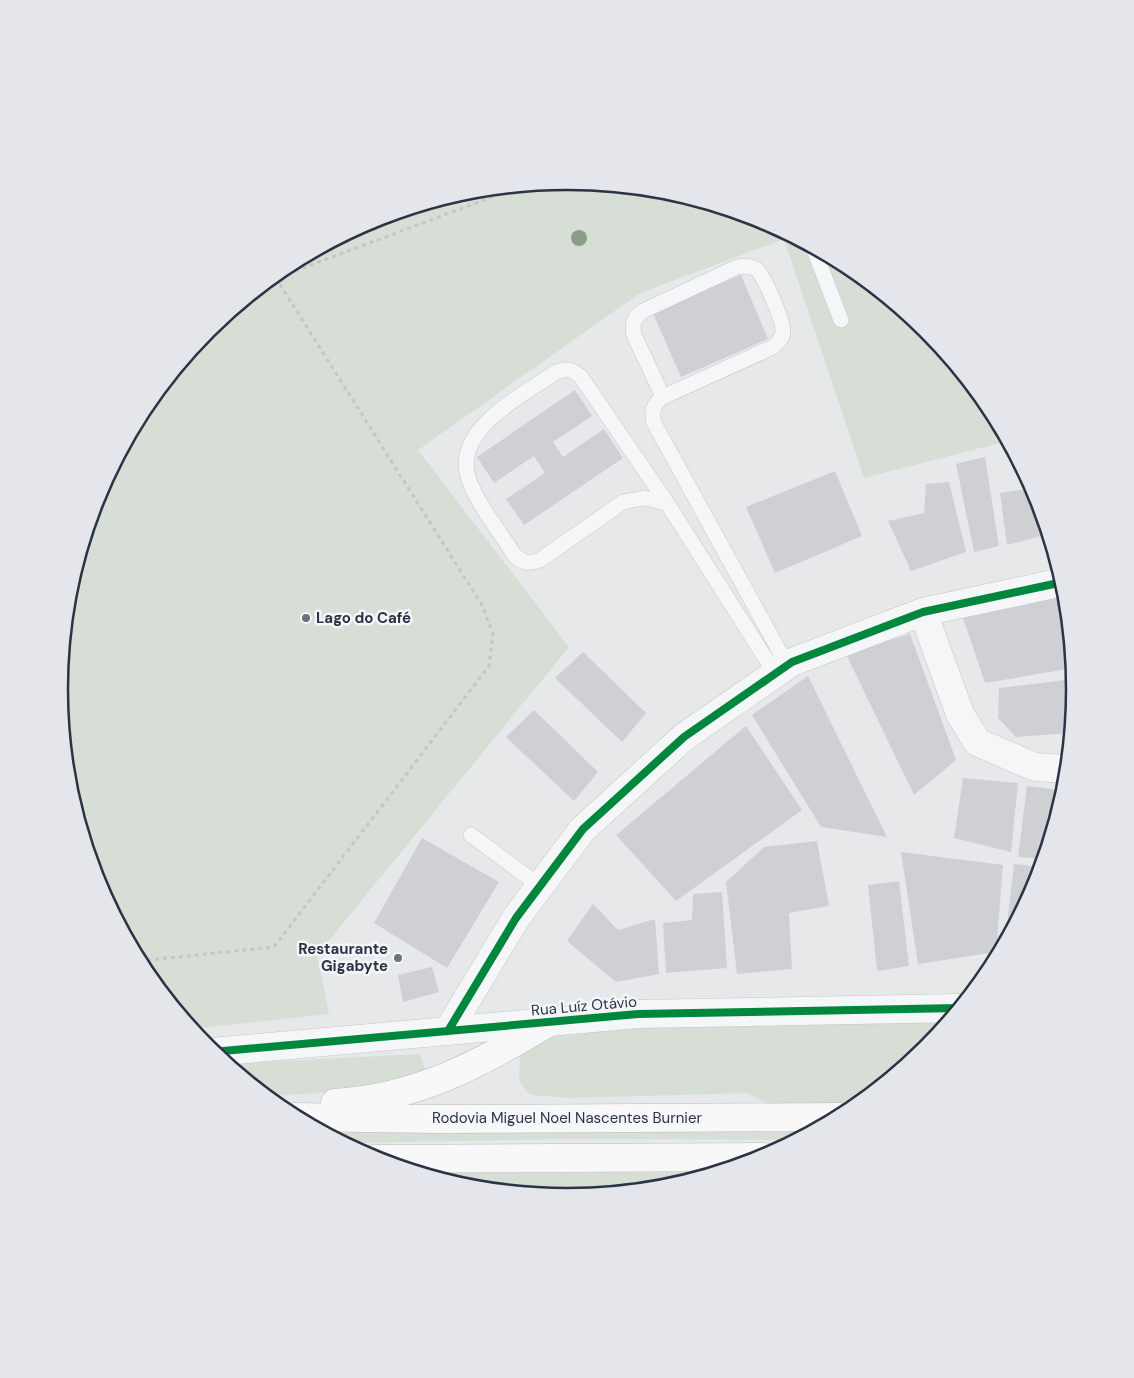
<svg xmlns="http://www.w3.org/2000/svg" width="1134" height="1378" viewBox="0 0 1134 1378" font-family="'DM Sans',sans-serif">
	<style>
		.green { fill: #d6ded6 }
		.building { fill: #ced0d3 }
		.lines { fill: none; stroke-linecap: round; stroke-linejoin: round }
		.service-casing { stroke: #c4c6c8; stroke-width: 16 }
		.minor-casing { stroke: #c4c6c8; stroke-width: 29 }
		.tertiary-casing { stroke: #c4c6c8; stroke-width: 29 }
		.trunk-casing { stroke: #b8bbbf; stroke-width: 29 }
		.path { stroke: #c5c6ca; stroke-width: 3; stroke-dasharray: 4 4; stroke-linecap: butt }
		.service { stroke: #f5f6f7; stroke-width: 15 }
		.minor { stroke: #f5f6f7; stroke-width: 28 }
		.tertiary { stroke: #f5f6f7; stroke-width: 28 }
		.trunk { stroke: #f8f8f8; stroke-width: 28 }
		.cycleway-casing { stroke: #f4f6f9; stroke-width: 11 }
		.cycleway { stroke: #00873e; stroke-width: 8 }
		.tree { fill: #8a9e88 }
		.poi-dot { fill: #6c737f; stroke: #f4f6f9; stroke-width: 2 }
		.labels { text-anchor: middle; stroke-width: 5; stroke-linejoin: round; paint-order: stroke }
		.poi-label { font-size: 15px; font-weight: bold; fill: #2b3445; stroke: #f4f6f9; text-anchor: start }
		.street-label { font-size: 15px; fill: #2b3445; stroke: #f4f6f9 }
		.rim { fill: none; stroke: #2b3445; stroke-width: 2.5 }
	</style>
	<rect width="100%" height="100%" fill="#e6e8ea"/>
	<!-- green -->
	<path class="green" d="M567,181L666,191L762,220L850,267L927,330L990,407L1008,441L864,478L784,239L640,293L418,450L569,647L317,955L329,1014L191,1029L144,971L97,883L68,788L59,689L69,590L98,494L145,406L208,329L285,266L373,219L468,190Z
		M948,1022L926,1049L860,1103L773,1106L747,1093L570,1098L530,1095L519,1082L520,1057L553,1035L667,1025Z
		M420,1054L428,1079L357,1091L265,1096L227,1064Z
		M313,1127L816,1130L796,1140L563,1139L343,1143Z
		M719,1172L666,1188L567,1197L468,1187L419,1173Z"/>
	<!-- building -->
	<path class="building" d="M741,275L768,339L681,377L652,311Z
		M575,390L592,416L553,442L563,457L604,429L623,458L524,525L506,499L545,473L534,456L494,483L477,457Z
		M985,457L999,546L974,552L956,464Z
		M835,471L862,536L775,573L746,507Z
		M949,482L966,552L911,571L888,521L924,513L926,484Z
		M1033,488L1049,534L1007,545L1000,493Z
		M1066,596L1073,668L985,683L963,618Z
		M910,634L956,760L914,795L846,654Z
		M583,652L646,713L622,742L555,678Z
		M808,676L887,837L821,827L752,715Z
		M1074,679L1071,733L1016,737L998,718L999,688Z
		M534,710L598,772L574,801L506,737Z
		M746,726L802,810L676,901L616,835Z
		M963,778L1018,783L1011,852L954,838Z
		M1027,786L1059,790L1056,821L1044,859L1018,857Z
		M422,838L499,882L447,968L374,923Z
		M817,841L829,906L789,913L792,969L737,974L726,882L764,847Z
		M901,852L1003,865L996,952L918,964Z
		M1014,864L1042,867L1036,884L1009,935L1006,934Z
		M899,881L909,966L877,971L868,885Z
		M722,892L727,968L666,973L663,923L692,920L693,894Z
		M593,904L618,930L655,919L659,974L616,982L567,941Z
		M432,967L439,992L403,1002L398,975Z"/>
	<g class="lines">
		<defs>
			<path id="service" d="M813,247L841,320
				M663,397L773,347C778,342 783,338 783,331C783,320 764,275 756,269C750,265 744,266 737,267L643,311C633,318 632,324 634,335L663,397C653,405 651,410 654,423L787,665
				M667,503L644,498L623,502L540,560C529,564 524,563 515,556C500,532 479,507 469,480C451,430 522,396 556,372C567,368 572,369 581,377L667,503L775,673
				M471,835L540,886"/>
			<path id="minor" d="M923,612L960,714L977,742L1035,767L1067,769
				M448,1031L516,918L583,829L684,737L792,662L923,612L1063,582"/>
			<path id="tertiary" d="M212,1052L638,1014L959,1008"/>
			<path id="trunk" d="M335,1103C416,1098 478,1065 546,1024
				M294,1117L437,1119L839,1117
				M374,1159L764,1157"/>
		</defs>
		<!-- service casing -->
		<use href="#service" class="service-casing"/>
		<!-- minor casing -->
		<use href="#minor" class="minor-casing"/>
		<!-- tertiary casing -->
		<use href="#tertiary" class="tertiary-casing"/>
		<!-- trunk casing -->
		<use href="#trunk" class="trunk-casing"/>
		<!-- path -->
		<path class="path" d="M275,274L276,278L524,185
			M139,961L274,947L489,666L493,634L482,605L276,278"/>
		<!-- service -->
		<use href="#service" class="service"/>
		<!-- minor -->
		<use href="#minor" class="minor"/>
		<!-- tertiary -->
		<use href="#tertiary" class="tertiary"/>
		<!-- trunk -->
		<use href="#trunk" class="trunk"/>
		<defs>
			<path id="cycleway" d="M448,1031L516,918L583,829L684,737L792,662L923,612L1063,582
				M212,1052L638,1014L959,1008"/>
		</defs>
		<!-- cycleway casing -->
		<use href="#cycleway" class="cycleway-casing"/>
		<!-- cycleway -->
		<use href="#cycleway" class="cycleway"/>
	</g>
	<!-- trees -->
	<circle class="tree" cx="579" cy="238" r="8"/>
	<!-- markers -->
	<g class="poi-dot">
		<circle cx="306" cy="618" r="5"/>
		<circle cx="398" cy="958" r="5"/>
	</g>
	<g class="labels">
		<!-- poi labels -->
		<g class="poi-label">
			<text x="316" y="623">Lago do Café</text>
			<text x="388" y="954" text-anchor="end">Restaurante<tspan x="388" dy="17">Gigabyte</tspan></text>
		</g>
		<!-- street labels -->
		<g class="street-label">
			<text transform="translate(584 1006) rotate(-5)" y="5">Rua Luíz Otávio</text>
			<text x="567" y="1123">Rodovia Miguel Noel Nascentes Burnier</text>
		</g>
	</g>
	<!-- crop -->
	<path d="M0 0H1134V1378H0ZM68 689a499 499 0 1 1 998 0a499 499 0 1 1-998 0Z" fill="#e4e6eb" fill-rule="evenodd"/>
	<path class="rim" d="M68 689a499 499 0 1 1 998 0a499 499 0 1 1-998 0Z"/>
</svg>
